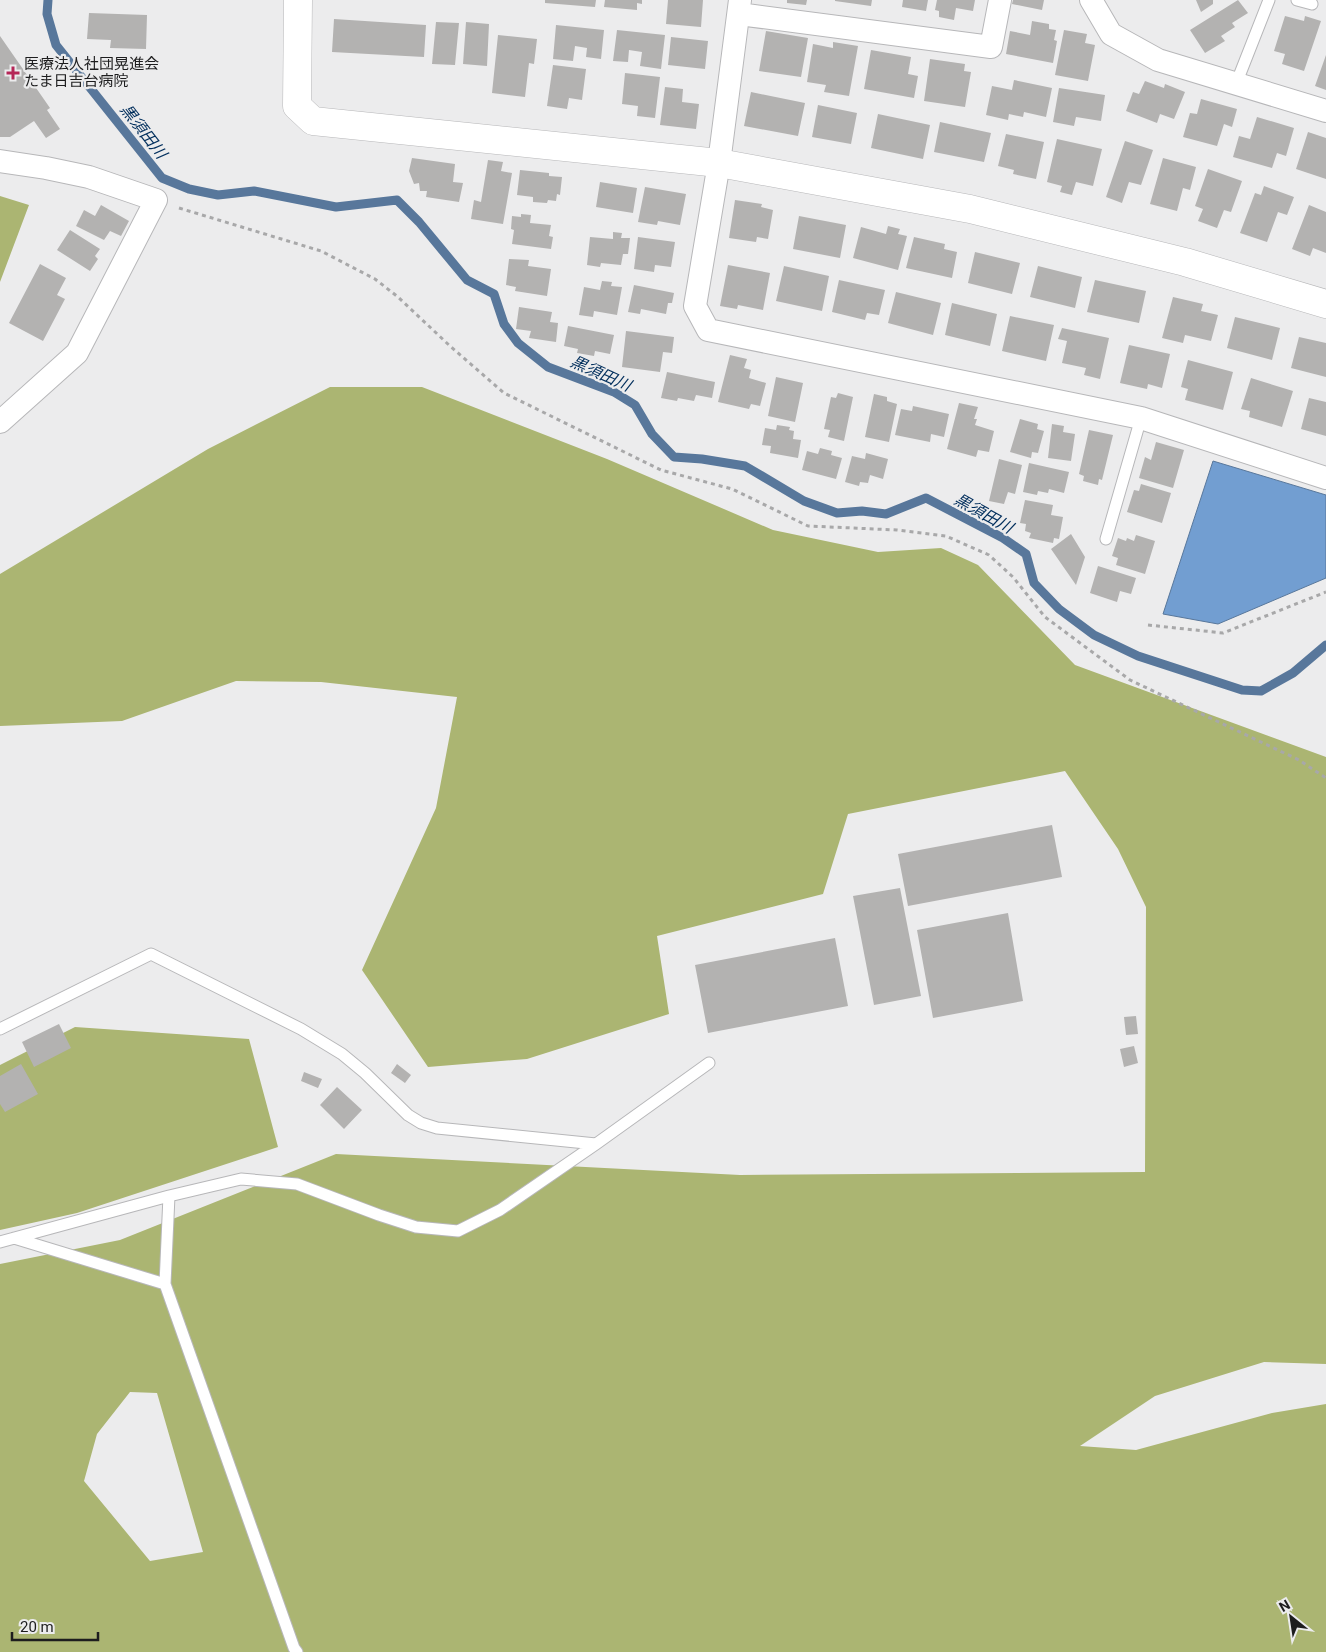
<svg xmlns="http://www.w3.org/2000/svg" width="1326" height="1652" viewBox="0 0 1326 1652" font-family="Roboto,'Noto Sans JP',sans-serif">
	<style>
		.forest { fill: #abb572; fill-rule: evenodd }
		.water { fill: #729ed1; stroke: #58779b }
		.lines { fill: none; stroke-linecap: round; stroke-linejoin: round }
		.stream { stroke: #58779b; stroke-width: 9 }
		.building { fill: #b3b2b1 }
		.lane-casing { stroke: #b7b7b9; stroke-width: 13 }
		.street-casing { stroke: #b7b7b9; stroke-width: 24 }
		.secondary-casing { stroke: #b7b7b9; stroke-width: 29 }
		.path { stroke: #a8a8a9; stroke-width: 3; stroke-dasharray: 4 4; stroke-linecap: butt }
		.lane { stroke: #fff; stroke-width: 11 }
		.street { stroke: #fff; stroke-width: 22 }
		.secondary { stroke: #fff; stroke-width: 28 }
		.poi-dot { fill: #b52657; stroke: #ececed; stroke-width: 2 }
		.labels { text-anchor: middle; stroke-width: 4.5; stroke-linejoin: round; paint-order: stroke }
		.poi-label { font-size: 15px; fill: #1d1d1e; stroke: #ececed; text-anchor: start }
		.water-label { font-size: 16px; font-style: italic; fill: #002e5c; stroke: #ececed }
	</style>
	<rect width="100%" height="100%" fill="#ececed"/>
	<!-- forest -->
	<path class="forest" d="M0,196L29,205L0,282Z
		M330,387H422L607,459L773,530L878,552L941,548L978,565L1075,665L1326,757V1364L1264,1362L1155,1396L1080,1446L1136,1450L1272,1413L1326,1404V1652H0V1264L120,1240L336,1154L740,1175L1145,1172L1146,907L1118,849L1065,771L848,814L823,894L657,936L669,1014L527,1059L428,1067L362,970L436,808L457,697L321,682L236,681L122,721L0,726V574L208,449ZM130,1392L157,1393L203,1552L150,1561L84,1481L97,1434Z
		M75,1027L249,1039L278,1147L77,1213L0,1230V1065Z"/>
	<!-- water -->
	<path class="water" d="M1213,461L1326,495V578L1218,624L1163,614Z"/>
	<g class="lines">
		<!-- stream -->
		<path class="stream" d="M48,0L47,14L56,45L162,178L189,189L218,195L254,191L336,207L397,200L419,222L467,280L494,294L504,324L518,343L548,367L614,392L635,405L652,434L674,457L702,459L745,466L804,501L837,513L862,511L886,514L926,498L1003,538L1026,554L1034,583L1059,609L1094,635L1138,656L1242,690L1261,691L1293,673L1326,645"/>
	</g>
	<!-- building -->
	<path class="building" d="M545,0H596L595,7L545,3Z
		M605,0H642V4L637,3V10L604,7Z
		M668,0H703L701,27L666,24Z
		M787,0H807L806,5L787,3Z
		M835,0H872L871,6L835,1Z
		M903,0H928L926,11L902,7Z
		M937,0H975L973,11L956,8L954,20L939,17V11L935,10Z
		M1013,0H1044L1042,10L1012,4Z
		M1196,0H1213V4L1201,12Z
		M1238,0L1248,13L1232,23L1235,27L1221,36L1225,41L1205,53L1190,30Z
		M89,13L147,15L146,49L110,48L111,40L87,39Z
		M1285,16L1304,21L1305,16L1321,21L1304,71L1282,64L1285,54L1274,51Z
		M334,19L426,25L424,57L332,52Z
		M1032,21L1049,24V29L1056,30L1054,40L1057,41L1053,63L1006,54L1010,31L1030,35Z
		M436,22L459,23L455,65L432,64Z
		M466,22L489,24L487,66L463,64Z
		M556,25L604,30L601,59L586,57L587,48L575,46L573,61L553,59Z
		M617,30L665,35L661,69L640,66L642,52L629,50L628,62L613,61Z
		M1064,30L1087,34L1085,43L1095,45L1088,81L1055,75Z
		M766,31L808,38L801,77L759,71Z
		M498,35L537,39L534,64L529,63L525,97L492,93Z
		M0,36L50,108L47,110L60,129L46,138L34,121L10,137H0Z
		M671,37L708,41L705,69L668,65Z
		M833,42L858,46L849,96L824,92L826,85L807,82L813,44L833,48Z
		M871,50L911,57L908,74L918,76L914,98L864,89Z
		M1326,55V90L1315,86Z
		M930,59L965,64L964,71L971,72L965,107L924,101Z
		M553,65L586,69L582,100L569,98L567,109L547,106Z
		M625,73L660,77L655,118L637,116L638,106L622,104Z
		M1014,80L1052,88L1046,117L1024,112L1023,117L1009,114L1008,120L986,115L992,86L1012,90Z
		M1145,81L1164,88L1165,84L1185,92L1174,119L1160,114L1157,123L1126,111L1133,92L1139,94Z
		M665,87L683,89L682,102L699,104L696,129L660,125Z
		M1059,88L1105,95L1101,121L1076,117L1074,126L1053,122Z
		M751,92L805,103L798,136L744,126Z
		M1201,99L1237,109L1232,127L1224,124L1217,146L1183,137L1190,113L1197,114Z
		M818,105L857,113L851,144L812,137Z
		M878,114L930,125L923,159L871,148Z
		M1257,117L1294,128L1286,156L1277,153L1272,168L1233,157L1239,136L1250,139Z
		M940,122L991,133L984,162L934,152Z
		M1308,132L1326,138V179L1296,169Z
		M1006,134L1044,142L1036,179L1013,174L1014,170L998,166Z
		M1057,139L1102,149L1093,186L1076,182L1072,195L1060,192L1062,186L1047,182Z
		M1125,141L1153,150L1141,185L1129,182L1122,203L1106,197Z
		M412,158L455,164L453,182L463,183L459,202L426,197L427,191H420L419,183L414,184L409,171Z
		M1163,158L1196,167L1190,190L1183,188L1177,211L1150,204Z
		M488,160L503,162L501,171L512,173L503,224L471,219L474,200L481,202Z
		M1208,169L1242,181L1231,212L1224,210L1217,228L1198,221L1203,209L1195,206Z
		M520,170L549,173V176L562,177L560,195L557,194L556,201L548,200L547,203L533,202V197L517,195Z
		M600,182L637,188L633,213L596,207Z
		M1264,186L1294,197L1287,215L1278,212L1267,242L1240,233L1255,193L1261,195Z
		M645,187L686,194L680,225L658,221L657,225L638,222Z
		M735,200L762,204L761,207L773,210L768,239L757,237L756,242L729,238Z
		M101,205L129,221L121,236L110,231L104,240L76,226L84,210L95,216Z
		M1309,205L1326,212V253L1313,248L1310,256L1292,249Z
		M521,214L531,215L530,223L551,225L549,236L553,237L551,249L512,244L514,230L511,229L512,216L521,217Z
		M799,216L846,225L840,258L793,249Z
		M888,226L900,229L898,234L907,236L898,270L853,258L861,227L886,234Z
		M70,230L100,249L95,256L98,259L90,271L57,250Z
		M613,232L622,233L621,238H630L628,254H623L621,265L601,263L600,267L587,265L590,237L613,239Z
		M638,237L675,242L671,267L655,265L654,272L634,269Z
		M914,237L945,244L944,249L957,252L952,278L906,268Z
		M975,252L1020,263L1012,294L968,283Z
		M509,259L529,260L528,266L551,269L547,296L515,291L516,287L506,285Z
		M40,264L66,278L57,295L65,299L43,341L9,323Z
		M728,265L770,273L763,310L738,305L737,309L720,306Z
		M784,266L829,276L822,311L776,301Z
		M1038,266L1082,277L1075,308L1030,297Z
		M839,280L885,290L879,315L867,313L865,320L832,312Z
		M1095,280L1146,291L1139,323L1087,312Z
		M602,281L612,282L611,286L622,287L617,315L594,311L593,317L579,315L584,287L600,290Z
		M634,285L674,293L672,303H668L666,314L641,309L640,314L628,312Z
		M896,292L941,303L933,335L888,323Z
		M1173,297L1203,304L1201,311L1218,315L1211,341L1185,335L1183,343L1162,338Z
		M952,303L997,314L990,346L945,335Z
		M519,307L552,312L550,322L558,323L556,342L529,338L531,331L516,329Z
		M1010,316L1054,325L1046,361L1002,351Z
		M1235,317L1280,328L1272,360L1227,348Z
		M568,326L614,335L610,354L595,351L594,356L577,353L578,349L564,346Z
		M1062,328L1109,338L1100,379L1084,375L1086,368L1062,363L1067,341L1058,339Z
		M626,331L674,337L672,353L663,352L660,372L622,367Z
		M1299,337L1326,343V377L1291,368Z
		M1129,345L1170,354L1162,388L1148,384L1147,389L1120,383Z
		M730,355L747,359L744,368L751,370L749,378L766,383L760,406L751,404L749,409L718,402Z
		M1188,360L1233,372L1223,410L1185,400L1188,389L1181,387Z
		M667,372L715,382L712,398L696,395L694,401L678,398L677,401L661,398Z
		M776,377L803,383L795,422L768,416Z
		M1251,378L1293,391L1282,427L1249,417L1250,411L1241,409Z
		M838,393L853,397L844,441L828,437L830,430L824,429L831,397L836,398Z
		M874,394L887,397V401L897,404L889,442L865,437Z
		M1309,398L1326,402V436L1301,429Z
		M959,403L978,407L974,419H977L975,425L994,431L989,452L978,450L976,457L947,449Z
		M913,406L949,414L944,437L931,434L930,442L895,435L901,409L912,411Z
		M1020,419L1038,424L1037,429L1044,431L1038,453L1032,452L1031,458L1010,452Z
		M1052,424L1064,426L1063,432L1075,434L1071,461L1048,458Z
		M777,425L790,427L789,430L794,431L793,439L801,440L798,458L770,453L771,446L762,445L765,428L776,430Z
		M1089,430L1113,435L1102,480L1099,479L1098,485L1083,481L1084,476L1079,474Z
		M1156,442L1184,450L1173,488L1139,478L1145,457L1151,460Z
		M820,448L832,451L831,455L842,458L836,479L802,470L807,451L818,454Z
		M866,453L888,459L883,479L870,475L868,483L860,482L859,486L845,482L852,456L865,459Z
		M999,459L1022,465L1015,494L1008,492L1004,504L989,501Z
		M1029,463L1069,472L1064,493L1049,489L1048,493L1038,491L1037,495L1023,492Z
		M1141,484L1171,493L1162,523L1127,512L1134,490L1139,491Z
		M1025,500L1053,505L1051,515L1063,517L1059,539L1054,538L1053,543L1029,538L1031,533L1025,531L1026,524L1020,523Z
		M1071,534L1085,557L1076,585L1051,549Z
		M1136,535L1155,541L1145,574L1116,565L1118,558L1112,556L1118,538L1126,541L1127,538L1134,541Z
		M1098,566L1136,578L1131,594L1120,591L1117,602L1090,593Z
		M1052,825L1062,877L908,906L898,854Z
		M900,888L921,996L874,1005L853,896Z
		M1008,913L1023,1001L933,1018L917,930Z
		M835,938L848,1006L708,1033L695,965Z
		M1136,1016L1138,1034L1126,1035L1124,1017Z
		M59,1024L71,1048L34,1067L22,1042Z
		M1134,1046L1138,1063L1124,1067L1120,1049Z
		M21,1064L38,1094L5,1112L0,1104V1076Z
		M397,1064L411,1075L405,1083L391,1073Z
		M304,1072L322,1079L318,1088L301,1081Z
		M337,1087L362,1110L344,1129L320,1105Z"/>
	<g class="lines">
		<defs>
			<path id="lane" d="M1297,0L1312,4
				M1236,84L1269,0
				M1106,539L1141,418
				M0,1029L151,954L301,1029L342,1054L365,1073L408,1115L421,1123L437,1128L596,1144
				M14,1238L165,1284
				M0,1242L169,1196
				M297,1652L294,1648L165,1284L169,1196L241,1179L297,1184L379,1215L416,1227L458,1231L500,1210L596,1144L709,1063"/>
			<path id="street" d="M740,0L719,163L695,306L708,330L1141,418L1326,478
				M1091,0L1111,34L1158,60L1326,111
				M739,14L991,47L1000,0
				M0,161L46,168L89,177L156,200L77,353L0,422"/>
			<path id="secondary" d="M298,0L297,106L313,121L719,163L970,209L1185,262L1326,304"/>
		</defs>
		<!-- lane casing -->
		<use href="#lane" class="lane-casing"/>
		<!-- street casing -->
		<use href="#street" class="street-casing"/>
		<!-- secondary casing -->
		<use href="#secondary" class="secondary-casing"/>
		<!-- path -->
		<path class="path" d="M179,208L321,251L375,279L398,297L450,346L504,393L661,470L732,489L808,526L897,530L946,536L989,555L1013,577L1045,617L1130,680L1299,760L1326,778
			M1148,625L1223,633L1326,592"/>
		<!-- lane -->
		<use href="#lane" class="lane"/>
		<!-- street -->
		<use href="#street" class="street"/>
		<!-- secondary -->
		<use href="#secondary" class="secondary"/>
	</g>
	<!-- markers -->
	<path class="poi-dot" d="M10.5 65.5h5v5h5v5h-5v5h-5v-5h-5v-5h5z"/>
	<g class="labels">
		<!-- poi labels -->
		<g class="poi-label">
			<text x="24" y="69">医療法人社団晃進会<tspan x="24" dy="17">たま日吉台病院</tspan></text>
		</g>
		<!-- water labels -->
		<g class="water-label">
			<text transform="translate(144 131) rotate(52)" y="6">黒須田川</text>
			<text transform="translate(601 373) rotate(24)" y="6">黒須田川</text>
			<text transform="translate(984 513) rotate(29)" y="6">黒須田川</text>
		</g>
	</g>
	<!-- north arrow -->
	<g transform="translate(1291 1617) rotate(330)" stroke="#ececed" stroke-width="4" paint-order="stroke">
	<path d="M0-4L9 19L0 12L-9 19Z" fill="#1d1d1e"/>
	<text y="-8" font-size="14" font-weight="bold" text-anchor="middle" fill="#1d1d1e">N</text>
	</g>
	<!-- scale -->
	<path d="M12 1632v8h86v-8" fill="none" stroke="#1d1d1e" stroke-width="2.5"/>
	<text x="20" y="1632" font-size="15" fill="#1d1d1e" stroke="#ececed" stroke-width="4" paint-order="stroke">20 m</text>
</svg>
